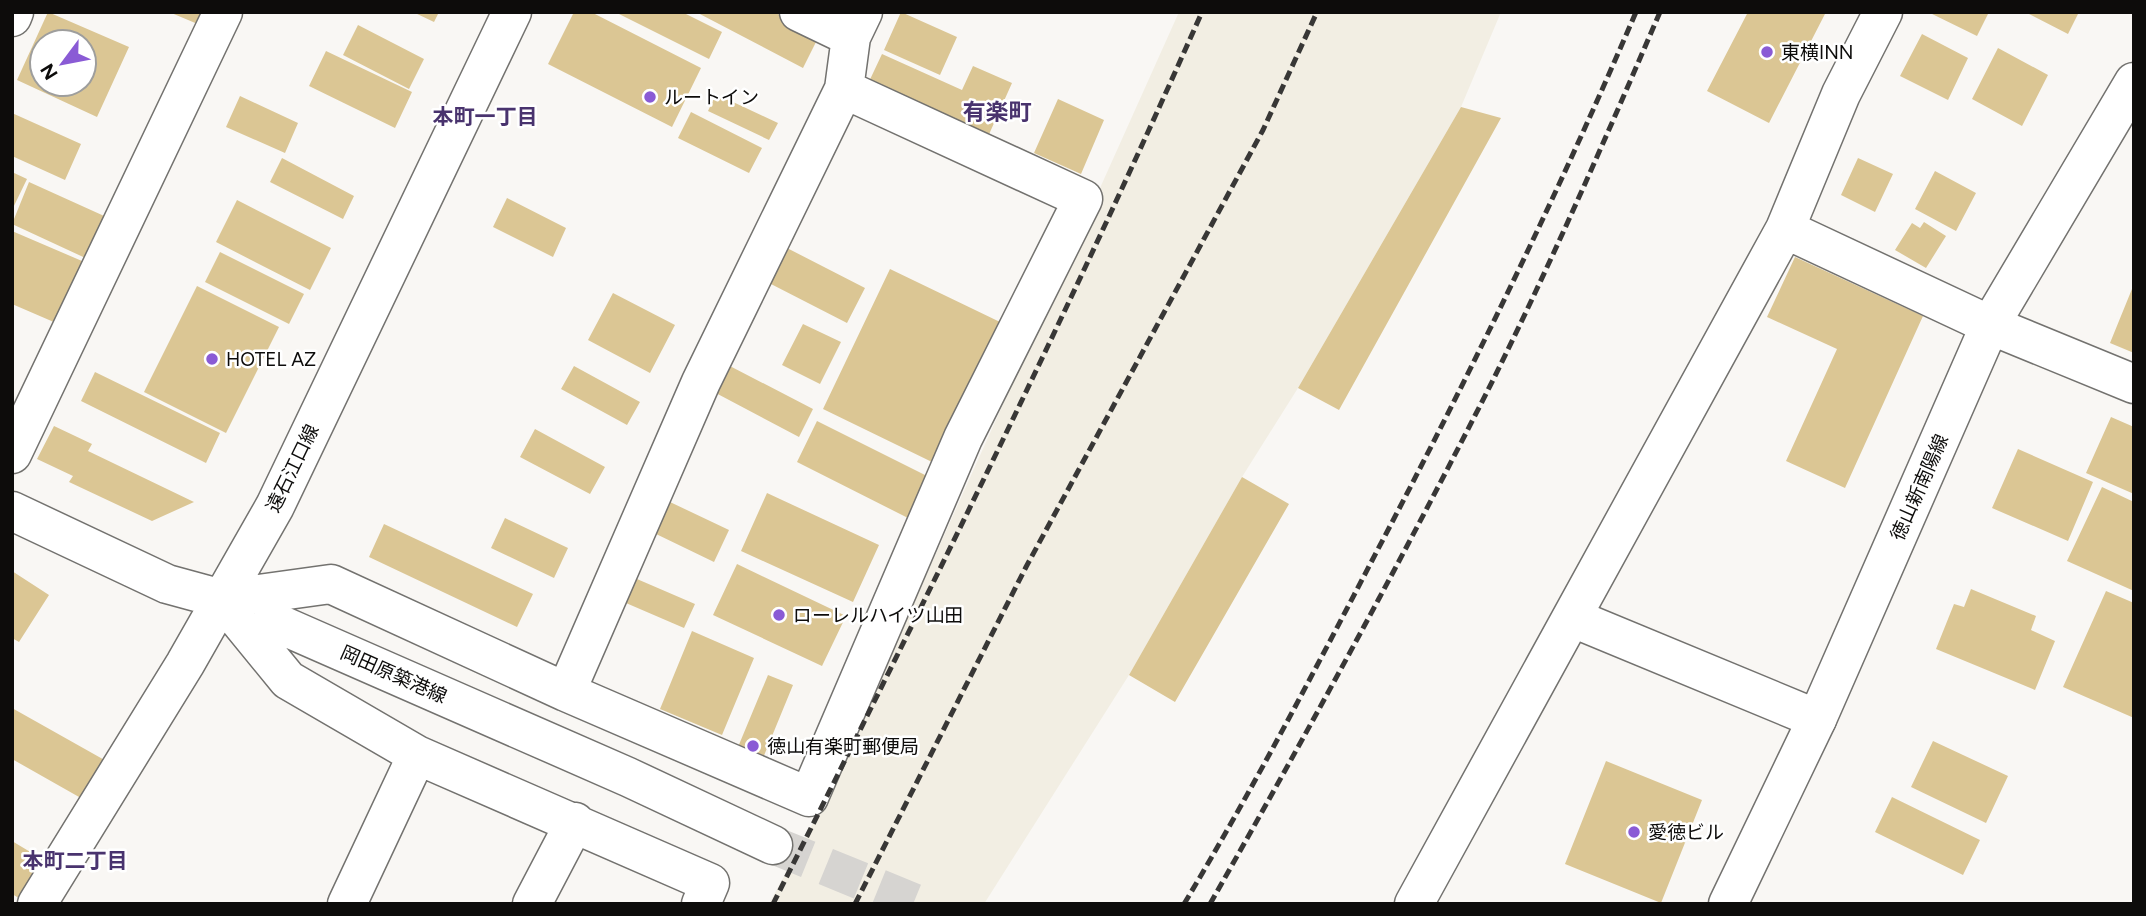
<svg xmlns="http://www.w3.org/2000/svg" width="2146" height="916" viewBox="0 0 2146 916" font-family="Figtree,'Noto Sans JP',sans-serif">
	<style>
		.built { fill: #f2eee3 }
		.building { fill: #dbc694; fill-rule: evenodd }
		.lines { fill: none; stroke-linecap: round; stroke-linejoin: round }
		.minor-tunnel { stroke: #d6d4d1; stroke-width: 38; stroke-dasharray: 38 19; stroke-linecap: butt }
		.minor-casing { stroke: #73726f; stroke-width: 41 }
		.major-casing { stroke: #73726f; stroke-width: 41 }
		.minor { stroke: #fff; stroke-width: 38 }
		.major { stroke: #fff; stroke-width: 38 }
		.rail { stroke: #383736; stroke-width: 5; stroke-dasharray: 10 5; stroke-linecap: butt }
		.poi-dot { fill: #8a5bd5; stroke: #fff; stroke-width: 2.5 }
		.labels { text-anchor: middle; stroke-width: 5; stroke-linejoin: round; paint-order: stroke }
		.poi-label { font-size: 19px; fill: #0d0c0b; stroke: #fff; text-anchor: start }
		.street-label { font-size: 19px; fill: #0d0c0b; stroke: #fff }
		.neighbourhood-label { font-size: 21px; font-weight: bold; fill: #49336e; stroke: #fff }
		.quarter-label { font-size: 23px; font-weight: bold; fill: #49336e; stroke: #fff }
	</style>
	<rect width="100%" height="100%" fill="#f9f7f4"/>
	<!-- built -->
	<path class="built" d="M1179,12H1501L1461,107L1298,388L1242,477L1129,675L984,904H769L824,803Z"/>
	<!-- building -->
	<path class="building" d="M48,12L129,47L97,117L17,80ZM42,42H84V84H42Z
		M169,12H205L200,25Z
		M413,12H439L434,22Z
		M574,12H591L701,68L672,127L548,64Z
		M615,12H682L722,32L709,59Z
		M696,12H774L819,36L803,68Z
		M901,12L957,37L940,75L884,50Z
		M1748,12H1826L1769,123L1707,91Z
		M1928,12H1989L1977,36Z
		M2025,12H2079L2068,34Z
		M358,25L424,59L409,89L343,55Z
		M1922,34L1968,58L1948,100L1900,76Z
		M1998,48L2048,75L2022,126L1972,99Z
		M326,51L412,92L395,128L309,86Z
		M882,54L962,90L973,66L1012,83L986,141L866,88Z
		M716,94L778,123L769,140L708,111Z
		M240,96L298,123L285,153L226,127Z
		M1058,99L1104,120L1081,174L1034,153Z
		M1461,107L1501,118L1339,410L1298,388Z
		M691,112L762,148L749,173L678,138Z
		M12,113L81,144L65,180L12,156Z
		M282,158L354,196L343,219L270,182Z
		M1858,158L1893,174L1875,212L1841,195Z
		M1935,171L1976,193L1956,231L1915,209Z
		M12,172L27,179L12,210Z
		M29,182L113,220L94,262L12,224Z
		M507,198L566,228L553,257L493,227Z
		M237,200L331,248L310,290L216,242Z
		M1924,222L1946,236L1926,268L1895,250L1912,223L1920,228Z
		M12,231L89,264L63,326L12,304Z
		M787,248L865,288L847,323L769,283Z
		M220,252L304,294L289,324L205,282Z
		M1795,257L1923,316L1845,488L1786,461L1837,349L1767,317Z
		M890,269L1000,322L932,462L823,409Z
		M2134,284V353L2110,343Z
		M197,286L279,327L226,433L144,392Z
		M613,293L675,325L650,373L588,340Z
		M803,324L841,342L820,384L782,365Z
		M726,364L813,409L799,437L712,391Z
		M574,366L640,402L627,425L561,389Z
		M95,372L220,433L206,463L81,401Z
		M2111,417L2134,427V494L2086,473Z
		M817,421L929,477L908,518L797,462Z
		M54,426L92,444L88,451L194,502L152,521L69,482L73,476L37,459Z
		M535,429L605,467L590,494L520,457Z
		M2018,449L2093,482L2068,541L1992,508Z
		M1242,477L1289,504L1175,702L1129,675Z
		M2102,487L2134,502V591L2067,561Z
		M767,493L879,545L853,602L741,551Z
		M670,502L729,530L714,562L654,533Z
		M505,518L568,548L554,578L491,548Z
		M384,524L533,594L517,627L369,557Z
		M737,564L846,616L822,666L713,615Z
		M12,571L49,595L19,642L12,638Z
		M630,576L695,604L684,628L619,600Z
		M1971,589L2036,616L2031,630L2055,641L2035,690L1936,649L1954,604L1964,607Z
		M2106,591L2134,603V718L2063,687Z
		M692,631L754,658L722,735L660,709Z
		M768,675L793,685L763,758L738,747Z
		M12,708L124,771L102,810L12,759Z
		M1933,741L2008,776L1986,823L1911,787Z
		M1606,761L1702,800L1661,903L1565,864Z
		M1892,797L1980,840L1963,875L1875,832Z
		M12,841L62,871L29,904L12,894Z"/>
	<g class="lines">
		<!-- minor-tunnel -->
		<path class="minor-tunnel" d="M773,845L918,904"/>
		<defs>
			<path id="minor" d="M799,12L851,37
				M12,17L14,12
				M1785,229L1990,325L2134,384
				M12,454L223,12
				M12,511L167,584L222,599L628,777L773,845
				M222,599L331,584L566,692L809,797L963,438L1083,199L844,89
				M225,603L288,680L417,755L710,883L701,904
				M1573,618L1817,719
				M566,692L701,382L844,89L851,37L863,12
				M37,904L185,664L275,506L512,12
				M347,904L417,755
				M532,904L575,822
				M1414,904L1785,229L1841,94L1883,12"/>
			<path id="major" d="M1728,904L1817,719L1990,325L2134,82"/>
		</defs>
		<!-- minor casing -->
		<use href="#minor" class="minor-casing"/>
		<!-- major casing -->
		<use href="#major" class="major-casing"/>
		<!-- minor -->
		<use href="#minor" class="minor"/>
		<!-- major -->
		<use href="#major" class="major"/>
		<!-- rail -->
		<path class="rail" d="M773,904C921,609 1068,314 1202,12
			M855,904L1026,567L1263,130L1317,12
			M1184,904C1253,789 1315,670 1377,551C1470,374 1557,196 1636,12
			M1210,904C1306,735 1399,565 1487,392C1549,268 1605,140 1660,12"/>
	</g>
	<!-- markers -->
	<g class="poi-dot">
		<circle cx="1767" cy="52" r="7"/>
		<circle cx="650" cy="97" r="7"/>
		<circle cx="212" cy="359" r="7"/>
		<circle cx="779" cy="615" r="7"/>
		<circle cx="753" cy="746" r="7"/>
		<circle cx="1634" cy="832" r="7"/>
	</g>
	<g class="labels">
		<!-- poi labels -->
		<g class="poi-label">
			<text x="1781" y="59">東横INN</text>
			<text x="664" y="104">ルートイン</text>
			<text x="226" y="366">HOTEL AZ</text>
			<text x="793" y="622">ローレルハイツ山田</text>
			<text x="767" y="753">徳山有楽町郵便局</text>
			<text x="1648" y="839">愛徳ビル</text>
		</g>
		<!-- street labels -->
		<g class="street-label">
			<text transform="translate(292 468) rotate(-64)" y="7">遠石江口線</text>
			<text transform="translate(1919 487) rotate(-66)" y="7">徳山新南陽線</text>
			<text transform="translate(394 674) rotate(24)" y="7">岡田原築港線</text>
		</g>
		<!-- neighbourhood labels -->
		<g class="neighbourhood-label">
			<text x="485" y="124">本町一丁目</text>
			<text x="75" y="868">本町二丁目</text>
		</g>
		<!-- quarter labels -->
		<g class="quarter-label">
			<text x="997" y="120">有楽町</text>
		</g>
	</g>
	<!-- border -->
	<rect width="2146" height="916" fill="none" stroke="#0d0c0b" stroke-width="28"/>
	<!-- north arrow -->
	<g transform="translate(63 63) rotate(238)"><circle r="33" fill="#ffffff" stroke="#9e9e9d" stroke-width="2"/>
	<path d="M0-5L12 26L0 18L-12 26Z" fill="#8a5bd5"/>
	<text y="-10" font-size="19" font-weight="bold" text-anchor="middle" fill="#0d0c0b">N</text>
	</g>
</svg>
